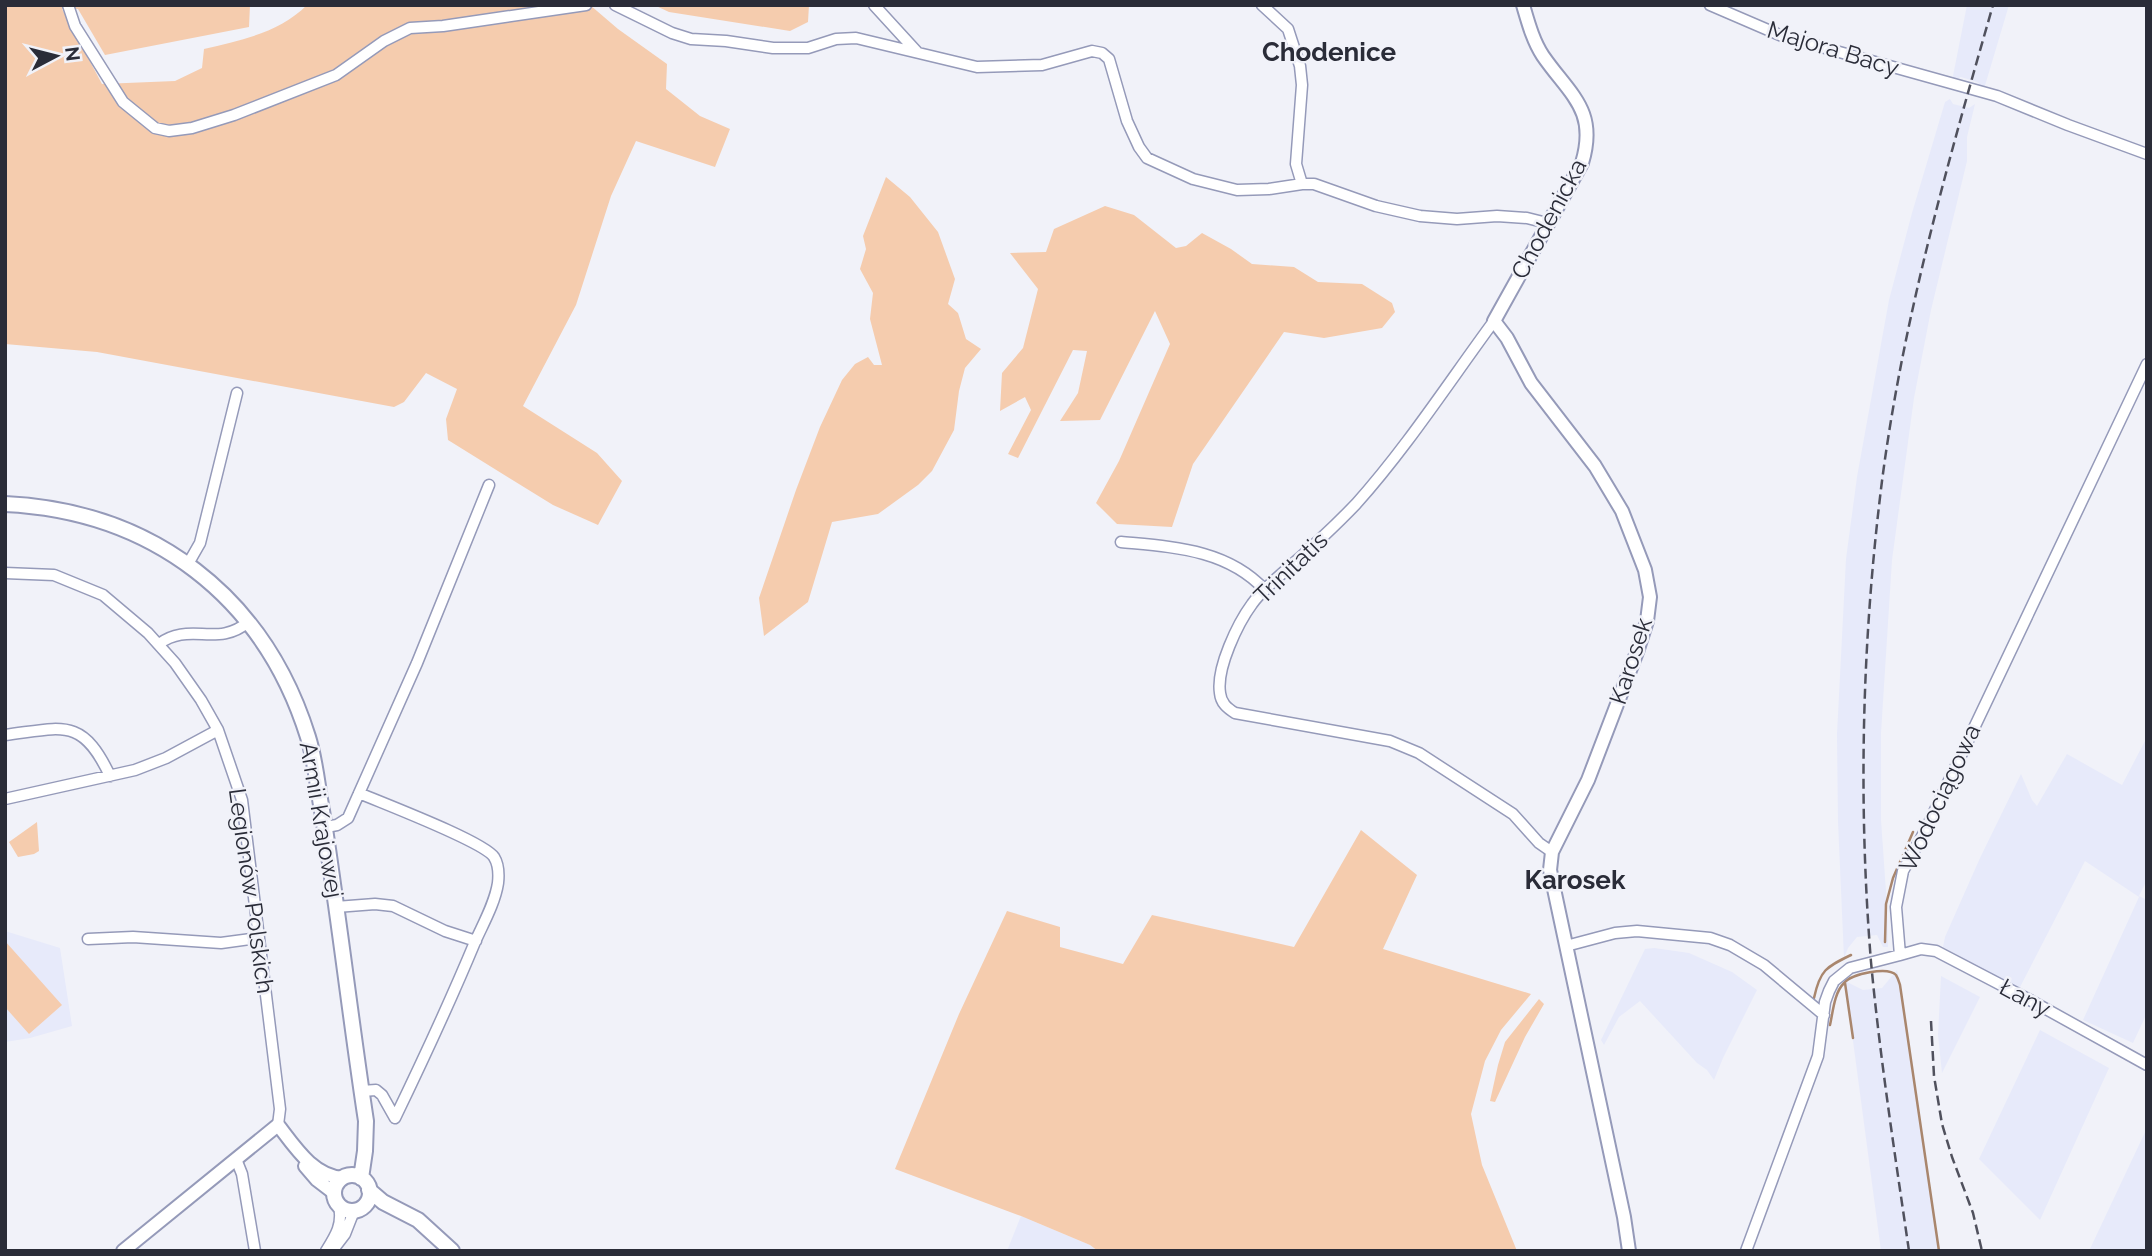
<svg xmlns="http://www.w3.org/2000/svg" width="2152" height="1256" viewBox="0 0 2152 1256" font-family="Raleway,sans-serif">
	<style>
		.built { fill: #e7eafa }
		.green { fill: #f5ccae }
		.lines { fill: none; stroke-linecap: round; stroke-linejoin: round }
		.stream { stroke: #a9866d; stroke-width: 2.5 }
		.minor-casing { stroke: #959ab9; stroke-width: 13 }
		.tertiary-casing { stroke: #959ab9; stroke-width: 16 }
		.secondary-casing { stroke: #959ab9; stroke-width: 18 }
		.minor { stroke: #fff; stroke-width: 10 }
		.tertiary { stroke: #fff; stroke-width: 12 }
		.secondary { stroke: #fff; stroke-width: 14 }
		.rail { stroke: #50515d; stroke-width: 2.5; stroke-dasharray: 10 5; stroke-linecap: butt }
		.labels { text-anchor: middle; stroke-width: 5; stroke-linejoin: round; paint-order: stroke }
		.street-label { font-size: 24px; fill: #2a2c38; stroke: #f1f2f9 }
		.neighbourhood-label { font-size: 26px; font-weight: bold; fill: #2a2c38; stroke: #f1f2f9 }
	</style>
	<rect width="100%" height="100%" fill="#f1f2f9"/>
	<!-- built -->
	<path class="built" d="M1967,5H2009L1984,89L1977,82L1961,77L1952,81Z
		M1950,99L1953,104L1969,108L1975,104L1967,137V161L1931,310L1914,398L1892,560L1881,733V820L1887,906L1888,947H1883L1877,935L1857,937L1848,948L1844,958L1838,822L1837,734L1846,559L1857,477L1889,300L1912,213L1945,102Z
		M2146,739L2147,880L2139,896L2147,900V1013L2133,1043L2083,1020L2139,897L2085,861L2019,989L1943,947L1945,937L1980,858L2021,774L2032,800L2037,806L2067,754L2122,785Z
		M5,931L60,948L72,1026L30,1038L5,1042Z
		M1654,948L1689,953L1732,972L1757,990L1723,1058L1714,1080L1707,1070L1697,1063L1640,1001L1619,1017L1604,1045L1601,1040L1645,949Z
		M1897,970L1902,994L1939,1251H1881L1845,981L1863,990L1882,988Z
		M1941,976L1980,997L1942,1073L1938,1035Z
		M2040,1030L2109,1068L2040,1220L1979,1159Z
		M2147,1128V1251H2089Z
		M1021,1216L1090,1245L1098,1251H1007Z"/>
	<!-- green -->
	<path class="green" d="M5,5H250L249,27L105,55L78,9H62L102,84L175,81L202,68L204,49C241,40 279,33 307,5H590L618,29L667,64L666,89L700,116L730,129L715,167L636,141L611,196L576,305L523,406L597,453L622,481L598,525L553,505L448,440L446,419L457,389L426,373L404,402L394,407L97,352L5,344Z
		M654,5H809L808,22L790,31L669,12Z
		M886,177L910,197L938,232L955,279L948,304L958,313L966,339L981,349L965,368L959,391L954,430L932,471L918,485L878,514L832,522L808,602L764,636L759,598L796,490L820,427L842,380L855,364L868,357L874,365H882L870,319L873,293L860,269L866,249L863,236Z
		M1105,206L1134,215L1176,248L1186,246L1202,233L1231,249L1252,264L1294,267L1318,282L1362,284L1392,303L1395,312L1382,328L1324,338L1284,332L1193,464L1172,527L1117,524L1096,503L1119,461L1170,344L1155,311L1100,420L1060,421L1078,393L1087,351L1073,350L1018,458L1008,454L1031,410L1025,397L1000,411L1002,373L1023,348L1038,289L1010,253L1046,252L1054,229Z
		M37,822L39,851L34,854L18,857L9,842Z
		M1361,830L1417,875L1383,949L1531,994L1501,1030L1485,1061L1471,1114L1482,1165L1517,1251H1098L1090,1245L1021,1216L895,1169L959,1014L1007,911L1060,927V947L1123,964L1152,915L1294,947Z
		M5,941L62,1005L29,1034L5,1007Z
		M1539,999L1544,1004L1525,1037L1495,1102L1490,1101L1498,1065L1505,1042Z"/>
	<g class="lines">
		<!-- stream -->
		<path class="stream" d="M1885,942L1886,904L1893,878L1913,832
			M1845,983L1853,1038
			M1814,998C1820,970 1826,967 1851,955
			M1830,1025C1833,1012 1834,993 1844,983C1851,974 1888,966 1896,975C1898,978 1899,982 1900,985L1939,1251"/>
		<defs>
			<path id="minor" d="M68,5L75,26L123,102L155,128L169,131L192,128L234,115L336,75L384,41L410,28L443,26L586,5
				M615,5L672,33L691,39L726,41L773,48H808L836,39L856,38L977,67L1042,65L1092,51L1102,53L1109,59L1127,121L1139,147L1147,158L1193,179L1237,190L1269,189L1302,184H1314L1376,206L1420,216L1457,219L1497,216L1527,218L1547,223
				M874,5L917,52
				M1262,5L1288,29L1300,66L1302,85L1296,164L1302,184
				M1710,5L1782,36L1997,96L2068,125L2147,154
				M1494,321C1449,382 1407,447 1356,504C1334,527 1310,549 1286,570C1275,580 1261,591 1252,604C1238,623 1216,668 1220,693C1221,703 1227,708 1235,713L1390,741L1419,753L1513,814L1539,843L1552,852
				M1121,542C1173,547 1227,549 1265,590
				M188,564L200,543L237,393
				M5,573L54,575L103,595L148,633L175,663L201,700L218,730L242,800L280,1109L278,1125
				M159,644C189,621 218,648 248,622
				M5,735C62,728 82,716 110,776
				M359,793C382,803 483,841 494,857C499,865 499,874 498,883C495,903 483,924 475,942C450,1002 423,1060 395,1118
				M5,799L135,770L166,758L218,730
				M326,827L337,825L348,818L417,663L489,485
				M336,907L375,904L393,906L445,931L476,941
				M88,939L133,937L221,943L258,938
				M1566,946L1615,933L1637,931L1710,938L1730,945L1764,965L1824,1015
				M1900,955L1921,949L1936,951L2028,999L2147,1065
				M362,1091L376,1090L382,1095L395,1118
				M236,1159L242,1174L255,1251
				M326,1251C336,1235 343,1224 339,1206
				M332,1251L345,1234L354,1211
				M1746,1251L1818,1056L1825,1002L1829,991L1834,981L1850,968L1900,955L1896,907L1903,871L1926,829L2147,364"/>
			<path id="tertiary" d="M1523,5C1528,22 1533,41 1543,56C1570,95 1598,110 1582,163L1494,321L1507,338L1531,383L1595,466L1622,511L1645,570L1650,597L1647,621L1637,652L1588,780L1552,852L1550,870L1624,1217L1629,1251
				M305,1166L317,1180L334,1193
				M123,1251L278,1125C295,1147 313,1176 343,1178"/>
			<path id="secondary" d="M5,504C152,511 264,596 308,737C315,759 317,782 321,805C327,838 331,871 336,905C346,976 355,1049 366,1121L365,1151L361,1178
				M334 1193a18 18 0 1 1 36 0a18 18 0 1 1-36 0Z
				M369,1190L383,1202L418,1220L452,1251"/>
		</defs>
		<!-- minor casing -->
		<use href="#minor" class="minor-casing"/>
		<!-- tertiary casing -->
		<use href="#tertiary" class="tertiary-casing"/>
		<!-- secondary casing -->
		<use href="#secondary" class="secondary-casing"/>
		<!-- minor -->
		<use href="#minor" class="minor"/>
		<!-- tertiary -->
		<use href="#tertiary" class="tertiary"/>
		<!-- secondary -->
		<use href="#secondary" class="secondary"/>
		<!-- rail -->
		<path class="rail" d="M1931,1021L1934,1076L1942,1124L1952,1157L1973,1213L1982,1251
			M1909,1251C1895,1155 1880,1058 1871,962C1858,801 1862,640 1882,481C1903,319 1948,162 1993,5"/>
	</g>
	<g class="labels">
		<!-- street labels -->
		<g class="street-label">
			<text transform="translate(1833 49) rotate(17)" y="8">Majora Bacy</text>
			<text transform="translate(1549 219) rotate(-62)" y="8">Chodenicka</text>
			<text transform="translate(1291 568) rotate(-44)" y="8">Trinitatis</text>
			<text transform="translate(1631 661) rotate(-72)" y="8">Karosek</text>
			<text transform="translate(1940 798) rotate(-65)" y="8">Wodociągowa</text>
			<text transform="translate(321 820) rotate(80)" y="8">Armii Krajowej</text>
			<text transform="translate(251 891) rotate(82)" y="8">Legionów Polskich</text>
			<text transform="translate(2025 998) rotate(28)" y="8">Łany</text>
		</g>
		<!-- neighbourhood labels -->
		<g class="neighbourhood-label">
			<text x="1329" y="61">Chodenice</text>
			<text x="1575" y="889">Karosek</text>
		</g>
	</g>
	<!-- border -->
	<rect width="2152" height="1256" fill="none" stroke="#2a2c38" stroke-width="14"/>
	<!-- north arrow -->
	<g transform="translate(56 56) rotate(83)" stroke="#f1f2f9" stroke-width="5" paint-order="stroke">
	<path d="M0-5L12 26L0 18L-12 26Z" fill="#2a2c38"/>
	<text y="-10" font-size="19" font-weight="bold" text-anchor="middle" fill="#2a2c38">N</text>
	</g>
</svg>
